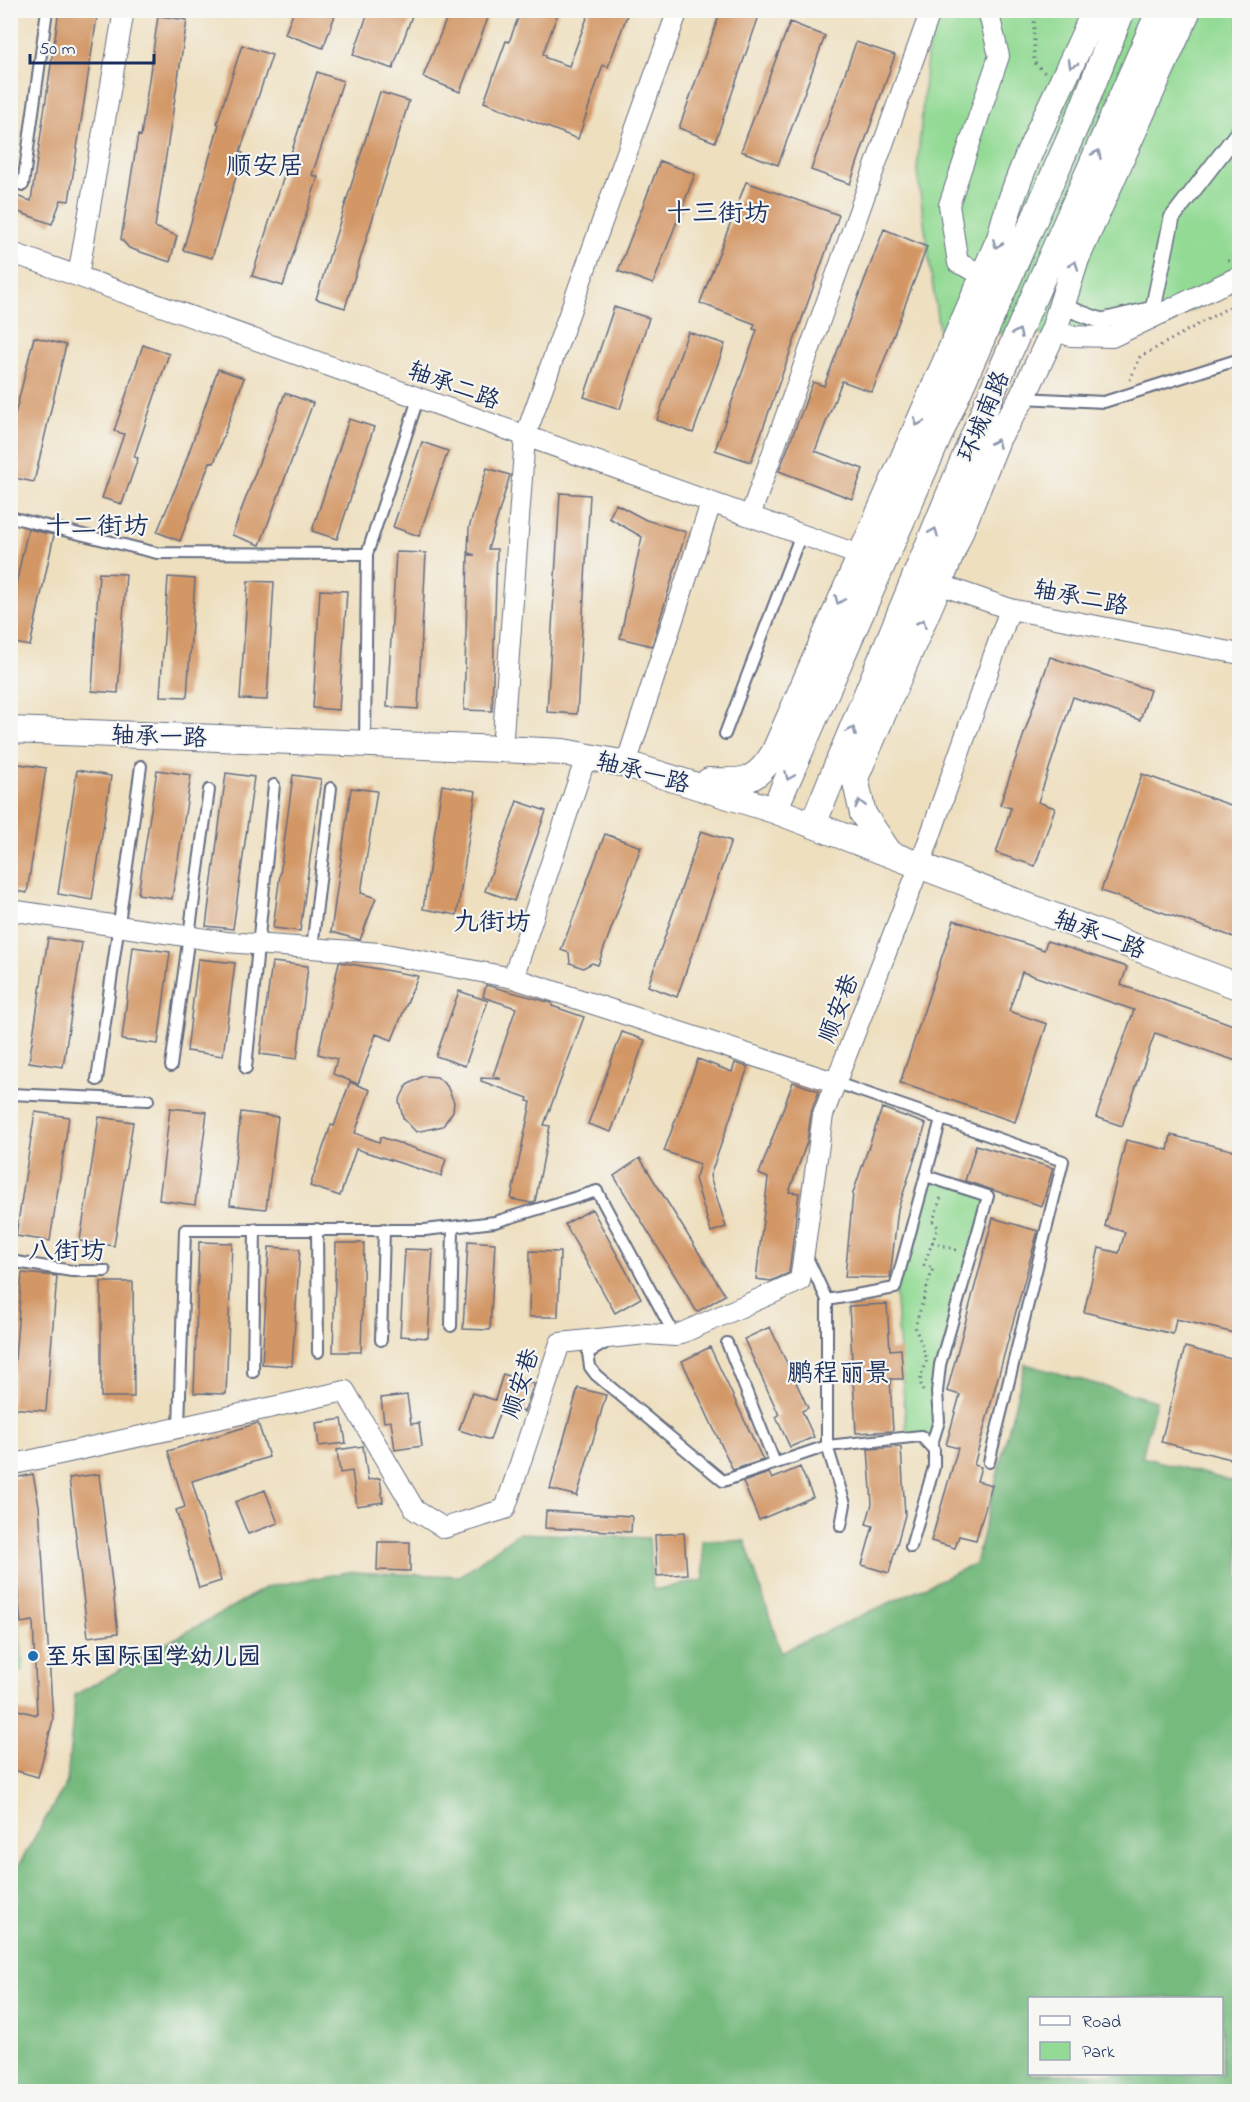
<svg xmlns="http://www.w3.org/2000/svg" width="1250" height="2102" viewBox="0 0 1250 2102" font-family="'Indie Flower','LXGW WenKai TC',sans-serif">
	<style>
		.green { fill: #93da94; stroke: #578479; stroke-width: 1.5 }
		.forest { fill: #76ba7e; stroke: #48746e; stroke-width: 1.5; fill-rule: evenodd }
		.building { fill: #d39766 }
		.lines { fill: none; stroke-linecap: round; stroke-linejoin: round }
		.service-casing { stroke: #656d80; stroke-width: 14 }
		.pedestrian-casing { stroke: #656d80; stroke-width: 18 }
		.minor-casing { stroke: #656d80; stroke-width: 22 }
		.tertiary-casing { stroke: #656d80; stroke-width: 28 }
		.path { stroke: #656d80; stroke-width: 3; stroke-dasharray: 1.5 4.5; stroke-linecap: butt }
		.service { stroke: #fff; stroke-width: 10 }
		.pedestrian { stroke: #fff; stroke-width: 15 }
		.minor { stroke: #fff; stroke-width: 20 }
		.tertiary { stroke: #fff; stroke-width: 26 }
		.oneway { stroke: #8d97ae }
		.poi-dot { fill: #1f6fb2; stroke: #f6f6f2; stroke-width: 2 }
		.labels { text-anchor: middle; stroke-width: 4.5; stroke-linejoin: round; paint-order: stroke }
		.street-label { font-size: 24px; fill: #1b2f5e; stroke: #f6f6f2 }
		.poi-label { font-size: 24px; font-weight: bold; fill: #1b2f5e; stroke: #f6f6f2; text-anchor: start }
		.neighbourhood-label { font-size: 26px; fill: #1b2f5e; stroke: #f6f6f2 }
	</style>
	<rect width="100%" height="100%" fill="#f6f6f2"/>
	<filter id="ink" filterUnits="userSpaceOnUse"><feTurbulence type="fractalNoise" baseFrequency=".0167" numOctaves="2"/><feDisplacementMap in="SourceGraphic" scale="12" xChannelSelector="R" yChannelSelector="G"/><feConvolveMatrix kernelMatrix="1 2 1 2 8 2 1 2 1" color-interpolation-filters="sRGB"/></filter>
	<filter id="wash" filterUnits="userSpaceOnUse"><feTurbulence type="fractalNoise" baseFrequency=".008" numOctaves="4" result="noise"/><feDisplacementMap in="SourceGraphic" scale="24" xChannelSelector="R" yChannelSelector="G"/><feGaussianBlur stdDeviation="1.35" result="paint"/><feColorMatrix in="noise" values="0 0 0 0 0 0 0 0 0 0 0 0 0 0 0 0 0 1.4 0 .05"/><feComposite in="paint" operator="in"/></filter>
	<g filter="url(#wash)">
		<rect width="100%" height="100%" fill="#eedfbf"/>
		<!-- green -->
		<path class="green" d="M931,11H1239V285L1139,338L939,331L917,170Z
			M926,1176L988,1196L940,1365L931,1447L921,1436L907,1438L895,1288Z
			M10,1533L23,1671L11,1672H10Z"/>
		<!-- forest -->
		<path class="forest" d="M1025,1364L1156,1401L1142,1457L1239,1483V2091H11V1878L67,1782L75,1695L267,1587L348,1572L460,1576L518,1533L649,1538L653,1590L704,1580L702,1540L745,1541L781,1652L975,1564ZM1030,1998H1222V2074H1030Z"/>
		<g id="blocks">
			<!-- building -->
			<path class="building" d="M59,10H98L69,201L61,200L52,224L10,209V194L31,201Z
				M294,10H337L323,48L285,34Z
				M369,10H414L393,69L353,55Z
				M450,10H491L460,92L423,77Z
				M521,10H559L543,54L546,55V58L569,66L590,10H629L608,67L603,65L578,139L484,102L506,41L509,42Z
				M721,10H745L759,16L715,142L679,128Z
				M158,16L187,20L155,227L177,236L170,262L129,248L121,239L138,135L141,136Z
				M790,22L825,36L778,165L741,151Z
				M856,42L895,55L850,184L811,170Z
				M242,45L272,55L240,152L243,153L212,258L183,250L219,124L217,123Z
				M317,72L343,81L312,175L318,177L283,286L252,276Z
				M380,92L409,101L345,308L316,299Z
				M660,161L695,174L653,284L618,271Z
				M746,182L839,215L751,462L715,450L757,330L753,329L755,324L700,303Z
				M884,229L927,247L872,392L842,381L815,451L863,469L852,499L779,471L813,382L824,386Z
				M614,307L649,318L620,409L584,397Z
				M688,332L725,344L693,433L657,420Z
				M34,337L66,345L34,482L10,477V435Z
				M143,345L169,354L134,457L138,458L122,504L102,498L124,434L114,431Z
				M218,369L244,378L214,463L210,462L180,541L157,532L181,475Z
				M285,393L313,403L260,545L232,535Z
				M349,419L374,427L337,539L312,531Z
				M422,442L448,451L419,536L393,527Z
				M487,468L510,475L488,549H497L492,711L464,710L468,555H475L468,553L469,528Z
				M560,493L590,495L577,714L547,712Z
				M616,504L646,520L686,532L652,646L620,638L642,537L609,518Z
				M28,529L54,535L30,646L10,642V611Z
				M396,552L426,553L418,709L387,707Z
				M99,573L126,574L118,693L92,691Z
				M168,577L195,579L187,697L160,696Z
				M248,581L274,582L267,700L240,699Z
				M320,590L347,591L339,710L313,708Z
				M1050,657L1150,690L1140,720L1073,697L1038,802L1055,808L1035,866L996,853L1011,808L1000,805Z
				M12,763L46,768L27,893L10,890Z
				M77,770L111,776L92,900L58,894Z
				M157,770L191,775L172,899L138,894Z
				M226,773L254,777L233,929L206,926Z
				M1142,774L1239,808V939L1101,891Z
				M293,775L321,779L300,931L273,928Z
				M442,785L476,791L457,915L423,909Z
				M351,788L377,791L361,893L376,898L360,940L331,932Z
				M517,801L546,811L514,901L485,891Z
				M701,831L731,841L677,997L648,986Z
				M605,834L641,847L598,965L592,963L583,968L570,963L569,953L561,950Z
				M954,920L1044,950L1047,941L1127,967L1121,985L1239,1027V1062L1155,1033L1122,1126L1096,1117L1134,1010L1022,972L1009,1011L1047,1024L1015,1122L900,1083Z
				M48,938L82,943L63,1067L29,1062Z
				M133,947L170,952L158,1044L122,1040Z
				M198,959L235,963L223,1056L187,1051Z
				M272,962L308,966L297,1059L260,1054Z
				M339,962L418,976L392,1040L376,1034L358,1084L333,1074L337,1059L318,1054Z
				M486,985L552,1003V1006L584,1017L544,1125L550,1126L535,1202L531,1203L511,1199L531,1102L527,1101L528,1098L481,1081V1078L501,1079L493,1076L516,1008L483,997Z
				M459,991L488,1001L465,1066L436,1056Z
				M622,1032L645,1040L611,1132L588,1124Z
				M698,1059L732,1072L735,1063L748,1067L710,1176L726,1227L711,1232L695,1179L700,1164L664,1151Z
				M423,1076L437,1077L447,1086L454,1102L453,1111L443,1126L416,1132L403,1118L399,1101L407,1085Z
				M350,1082L370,1090L355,1133L379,1142L381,1137L446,1159L441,1176L356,1149L340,1196L310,1186L331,1125L334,1126Z
				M793,1082L819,1091L811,1113L807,1142L789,1192L799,1193L789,1273L771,1281L756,1279L768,1178L759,1174Z
				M170,1108L207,1112L195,1205L159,1200Z
				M882,1108L926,1124L898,1209L890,1278L845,1277L853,1193Z
				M35,1112L69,1117L50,1241L16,1236Z
				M241,1112L278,1117L266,1209L230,1205Z
				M99,1117L133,1122L114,1246L80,1241Z
				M1171,1135L1239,1152V1334L1176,1319L1173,1334L1084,1312L1099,1248L1119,1253L1125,1232L1105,1226L1126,1140L1168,1150Z
				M976,1145L1053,1168L1042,1206L965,1181Z
				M640,1158L725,1295L697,1312L614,1176Z
				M592,1209L641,1298L615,1313L565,1224Z
				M993,1218L1038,1231L974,1465L981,1467L977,1481L992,1485L976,1540L959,1536L955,1548L931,1541L958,1448L946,1445L960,1395L947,1391Z
				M468,1241L495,1243L490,1330L463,1329Z
				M199,1242L232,1243L226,1394L194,1393Z
				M336,1243H364L361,1352H333Z
				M269,1247L300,1249L292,1366L262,1364Z
				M405,1249L433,1250L428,1338L400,1336Z
				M530,1251L560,1252L558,1317H529Z
				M22,1273L57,1276L46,1411L11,1408Z
				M101,1282H133L134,1397H101Z
				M887,1304L890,1350L901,1349L903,1379H890L893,1431L856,1433L849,1306Z
				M770,1327L808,1408L802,1411L814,1437L790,1447L776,1417L779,1415L744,1339Z
				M710,1347L763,1460L733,1470L682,1361Z
				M1185,1347L1239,1361V1461L1161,1442Z
				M503,1374L534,1384L524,1412L502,1405L490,1440L459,1430L472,1393L495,1400Z
				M578,1388L606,1395L577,1496L550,1489Z
				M407,1395L411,1424L419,1423L422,1446L395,1450L391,1421L384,1422L381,1398Z
				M342,1419L346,1443L319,1446L316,1423Z
				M258,1423L269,1457L192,1481L221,1581L199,1588L176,1510L185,1507L168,1451Z
				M363,1446L368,1480L380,1478L383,1502L357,1506L352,1471L340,1473L337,1450Z
				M901,1447L905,1515L889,1573L862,1565L873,1526L866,1524L872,1504L868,1449Z
				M800,1467L813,1497L759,1520L743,1482L769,1473L772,1479Z
				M33,1474L39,1505L53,1720L38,1777L10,1769V1723L14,1709L37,1715L33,1621L21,1623L10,1507V1479Z
				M99,1474L118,1633L88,1637L69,1478Z
				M265,1490L278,1523L248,1534L235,1502Z
				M546,1511L632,1516L631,1532L545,1528Z
				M684,1533L687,1574L657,1576L655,1535Z
				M378,1542H410V1571L377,1570Z"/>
		</g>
	</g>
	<g filter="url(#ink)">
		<use href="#blocks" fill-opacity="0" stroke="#656d80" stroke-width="1.5"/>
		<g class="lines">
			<defs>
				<path id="service" d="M10,181L23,185L47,10
					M1022,398L1104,402L1240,359
					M10,517L157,553L367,554L418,399
					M725,734L801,534
					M365,744L367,554
					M312,948L331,788
					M171,1066L209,790
					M246,1068L274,785
					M97,1080L141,766
					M837,1083L1063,1161L989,1462
					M10,1094L148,1100
					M926,1176L988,1196L940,1365L937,1392L939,1421L931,1447
					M317,1229L318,1352
					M806,1255L827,1300L895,1288L941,1119
					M10,1261L72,1271H105
					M10,1287L11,1261
					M827,1300V1446L845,1504L841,1526
					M451,1326L453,1227
					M381,1340L384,1229
					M727,1343L775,1463
					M604,1344L588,1353L590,1367L596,1375L723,1481L827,1446L921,1436L934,1450V1467L911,1547
					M253,1372L255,1229
					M179,1428L185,1230H425L495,1222L597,1191L675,1336"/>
				<path id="pedestrian" d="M1061,306L1102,321L1153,309L1172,218L1240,130"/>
				<path id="minor" d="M10,252L873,560
					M984,275L958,263L949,205L999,56L988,10
					M78,276L124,10
					M1054,330L1071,336L1112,337L1240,276
					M750,516L931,10
					M927,580L1010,609L1240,654
					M502,749L525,437L678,10
					M626,764L711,503
					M10,910L226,942L380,953L513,978L837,1083
					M513,978L586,757
					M10,1465L345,1391L415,1510L444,1528L505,1509L560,1343L646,1334L675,1336L800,1281L823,1115L920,865L1010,609"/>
				<path id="tertiary" d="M10,730L502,749L563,752L626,764L774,810L1240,987
					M709,781C743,782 755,784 774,753L1000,238C1020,157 1063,87 1095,10
					M774,810L1082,111L1122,10
					M813,824L991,394L1160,10
					M890,854L863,814L855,778L939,584L998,437L1022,398L1054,330L1076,259L1188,10"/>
			</defs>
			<!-- service casing -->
			<use href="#service" class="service-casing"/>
			<!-- pedestrian casing -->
			<use href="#pedestrian" class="pedestrian-casing"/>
			<!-- minor casing -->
			<use href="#minor" class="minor-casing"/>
			<!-- tertiary casing -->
			<use href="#tertiary" class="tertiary-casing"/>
			<!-- path -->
			<path class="path" d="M1038,10L1034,23V62L1045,73
				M1228,261L1240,250
				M1130,380L1140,357L1240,301
				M932,1242L959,1251
				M923,1391L920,1381L927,1359L915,1327L933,1268L924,1265L938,1227L933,1221L942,1194"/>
			<!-- service -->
			<use href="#service" class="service"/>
			<!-- pedestrian -->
			<use href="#pedestrian" class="pedestrian"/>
			<!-- minor -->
			<use href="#minor" class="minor"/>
			<!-- tertiary -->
			<use href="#tertiary" class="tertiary"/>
		</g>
		<!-- one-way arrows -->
		<defs><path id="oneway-chevron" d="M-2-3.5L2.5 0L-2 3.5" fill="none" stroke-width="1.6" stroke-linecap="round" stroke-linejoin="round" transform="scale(1.5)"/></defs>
		<g class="oneway">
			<use href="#oneway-chevron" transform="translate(1072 64) rotate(118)"/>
			<use href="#oneway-chevron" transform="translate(1097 154) rotate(-66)"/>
			<use href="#oneway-chevron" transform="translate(997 244) rotate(112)"/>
			<use href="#oneway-chevron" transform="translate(1074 265) rotate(-71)"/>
			<use href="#oneway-chevron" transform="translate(1018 333) rotate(-66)"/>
			<use href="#oneway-chevron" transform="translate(918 422) rotate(114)"/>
			<use href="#oneway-chevron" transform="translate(996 443) rotate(-66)"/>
			<use href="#oneway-chevron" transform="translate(934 532) rotate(-68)"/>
			<use href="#oneway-chevron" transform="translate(839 600) rotate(113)"/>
			<use href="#oneway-chevron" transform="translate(922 623) rotate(-66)"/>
			<use href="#oneway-chevron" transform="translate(852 731) rotate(-67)"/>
			<use href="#oneway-chevron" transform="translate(789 776) rotate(113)"/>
			<use href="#oneway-chevron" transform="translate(860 804) rotate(-102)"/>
		</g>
	</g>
	<!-- markers -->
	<circle class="poi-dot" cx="33" cy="1656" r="6"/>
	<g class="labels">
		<!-- street labels -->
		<g class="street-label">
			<text transform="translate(454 385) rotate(20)" y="8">轴承二路</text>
			<text transform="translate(983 416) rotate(-67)" y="8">环城南路</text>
			<text transform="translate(1081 597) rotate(11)" y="8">轴承二路</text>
			<text transform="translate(159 736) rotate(2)" y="8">轴承一路</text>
			<text transform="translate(643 772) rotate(15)" y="8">轴承一路</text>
			<text transform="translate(1100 934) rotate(21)" y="8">轴承一路</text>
			<text transform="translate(838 1008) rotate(-69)" y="8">顺安巷</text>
			<text transform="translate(520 1383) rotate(-72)" y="8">顺安巷</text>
		</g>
		<!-- poi labels -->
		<g class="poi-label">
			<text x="45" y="1664">至乐国际国学幼儿园</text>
		</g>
		<!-- neighbourhood labels -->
		<g class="neighbourhood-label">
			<text x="265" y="174">顺安居</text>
			<text x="718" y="221">十三街坊</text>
			<text x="97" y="534">十二街坊</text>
			<text x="492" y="930">九街坊</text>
			<text x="67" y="1259">八街坊</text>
			<text x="839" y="1381">鹏程丽景</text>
		</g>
	</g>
	<!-- margin -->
	<rect width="1250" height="2102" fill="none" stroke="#f6f6f2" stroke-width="36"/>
	<!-- legend -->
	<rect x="1028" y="1997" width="195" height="78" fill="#f6f6f2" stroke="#9ea6b7" stroke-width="1.5"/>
	<rect x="1040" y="2016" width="30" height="9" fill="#ffffff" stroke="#9ea6b7" stroke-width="1.5"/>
	<text x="1082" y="2027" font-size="18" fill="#1b2f5e">Road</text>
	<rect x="1040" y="2042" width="30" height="18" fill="#93da94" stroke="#9ea6b7" stroke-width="1.5"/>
	<text x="1082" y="2057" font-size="18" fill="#1b2f5e">Park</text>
	<!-- scale -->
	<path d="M30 54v9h124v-9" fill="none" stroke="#1b2f5e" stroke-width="3"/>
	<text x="39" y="54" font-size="18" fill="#1b2f5e" stroke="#f6f6f2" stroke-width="4.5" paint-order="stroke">50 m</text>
</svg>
